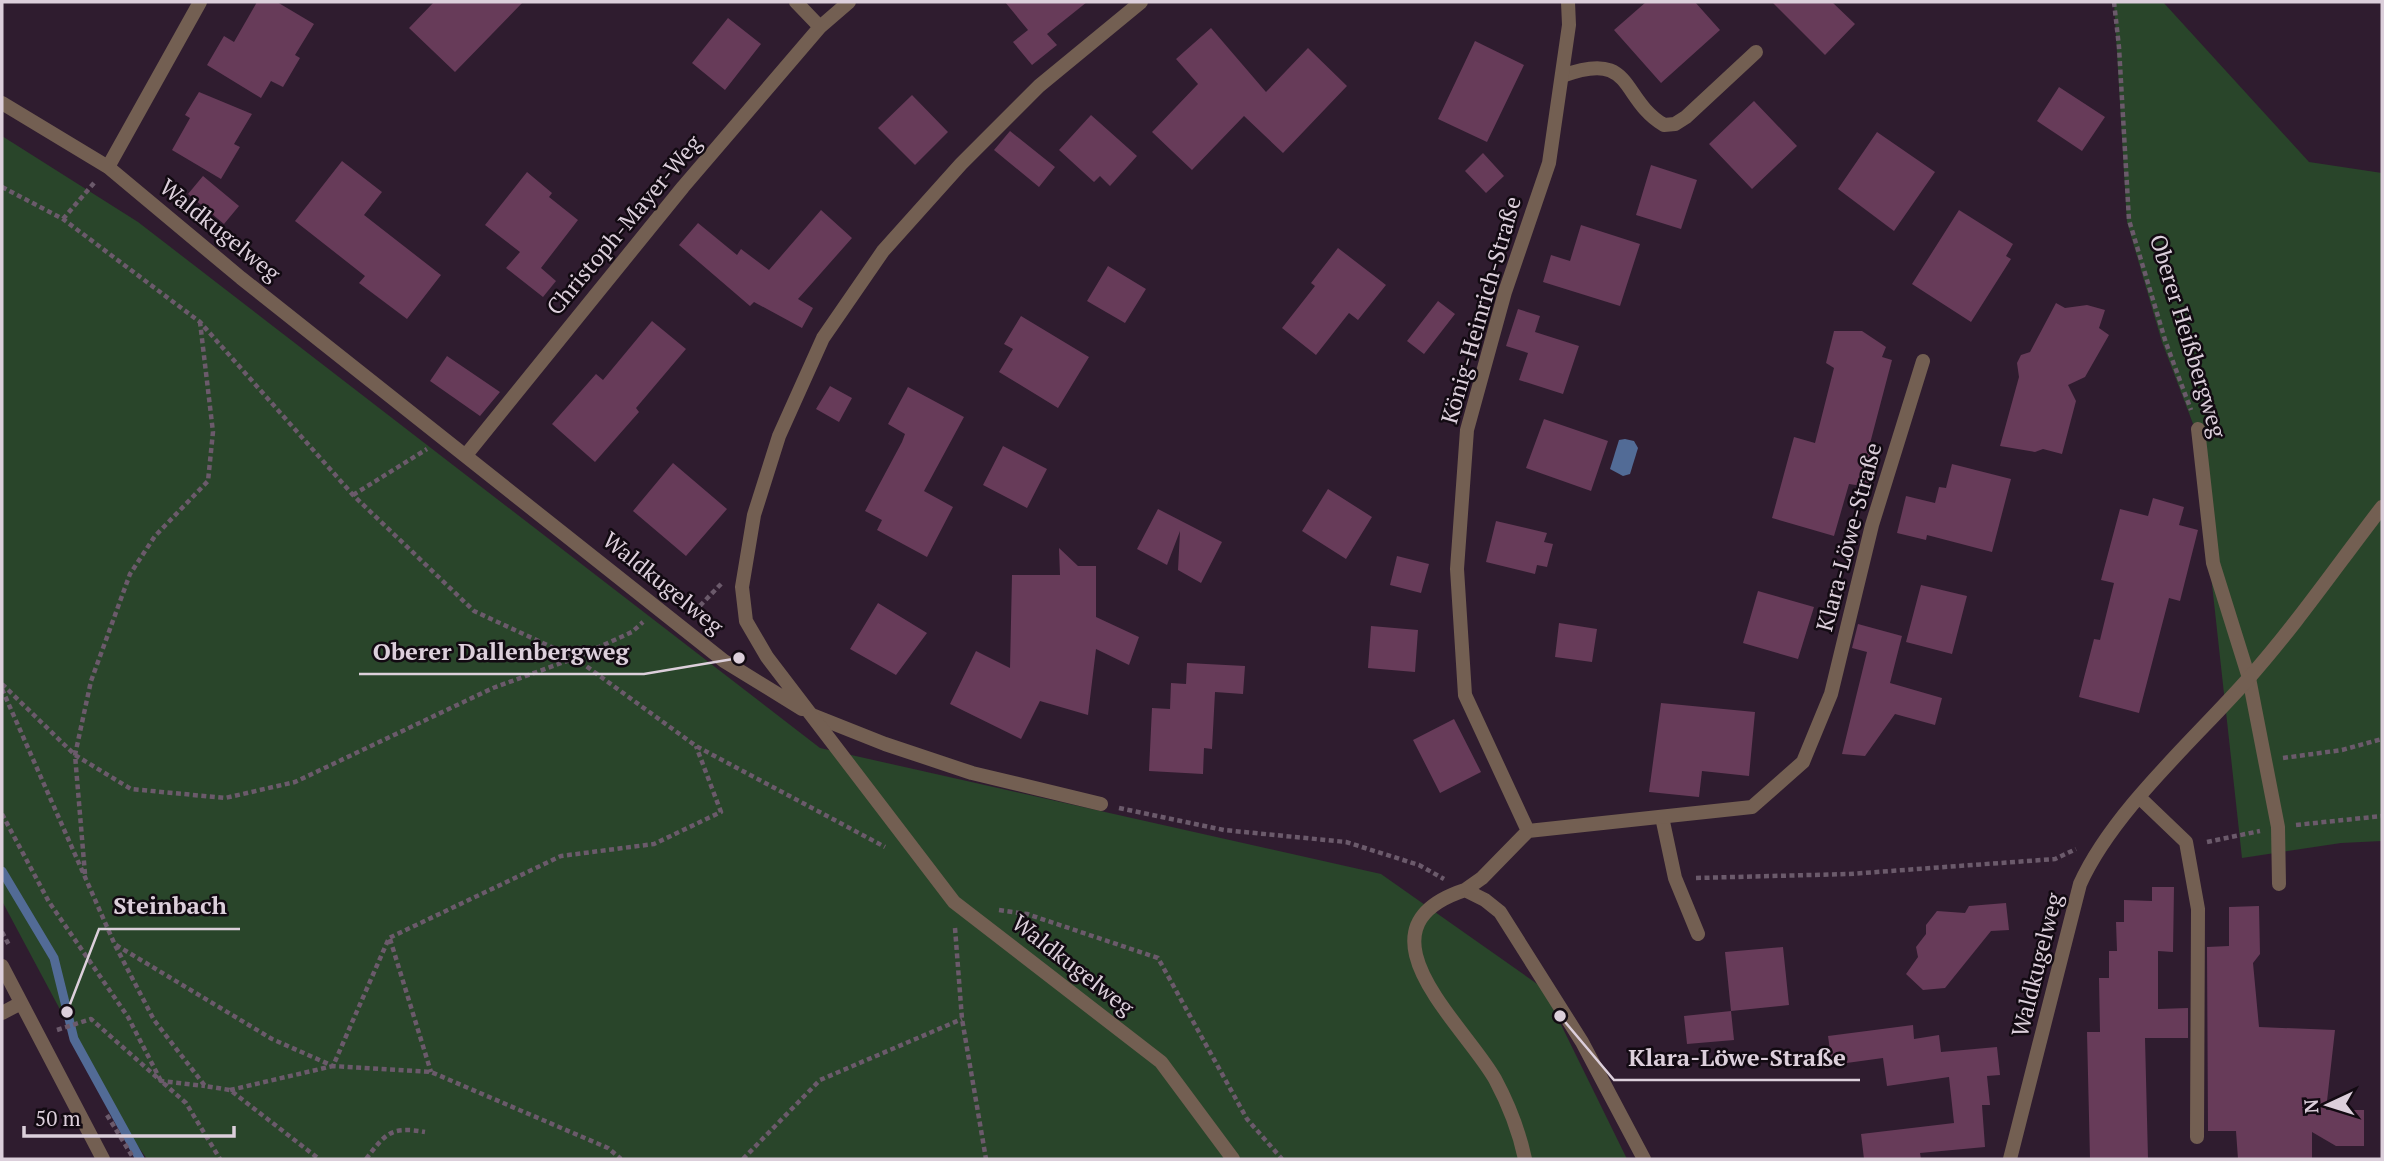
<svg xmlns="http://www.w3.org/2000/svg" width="2384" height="1161" viewBox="0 0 2384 1161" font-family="'PT Serif',serif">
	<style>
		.green { fill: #29452a }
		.water { fill: #526b96 }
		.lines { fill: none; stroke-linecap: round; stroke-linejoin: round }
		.stream { stroke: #526b96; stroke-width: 9 }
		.building { fill: #673b59 }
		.path { stroke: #6b5a6b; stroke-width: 4.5; stroke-dasharray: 5 3.5; stroke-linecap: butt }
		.service { stroke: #735f52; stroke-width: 14 }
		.minor { stroke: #735f52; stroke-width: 14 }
		.labels { text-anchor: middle; stroke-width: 5; stroke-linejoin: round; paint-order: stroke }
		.street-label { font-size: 23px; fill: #dccfdb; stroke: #120a12 }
		.leader { fill: none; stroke: #dccfdb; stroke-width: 2.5 }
		.callout-dot { fill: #dccfdb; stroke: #120a12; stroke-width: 2.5 }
		.callout-label { font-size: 24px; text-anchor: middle; font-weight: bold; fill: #dccfdb; stroke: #120a12; stroke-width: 5; stroke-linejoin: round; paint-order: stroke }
	</style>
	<rect width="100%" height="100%" fill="#2f1c2f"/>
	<!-- green -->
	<path class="green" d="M2114,2H2163L2309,162L2382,173V841L2341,843L2242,858L2195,429L2162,342L2127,222Z
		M2,136L138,222L820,748L1381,874L1543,988L1627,1159H147L118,1118L2,901Z"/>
	<!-- water -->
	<path class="water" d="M1625,439L1634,441L1638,448L1630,474L1623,476L1610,469L1619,440Z"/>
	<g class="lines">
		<!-- stream -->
		<path class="stream" d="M2,871L54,958L74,1039L140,1159"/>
	</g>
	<!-- building -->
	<path class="building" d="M257,2H277L314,24L295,55L300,58L283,87L271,81L261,98L207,65L224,36L234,42Z
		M434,2H523L455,72L409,28Z
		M1005,2H1087L1047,34L1057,45L1032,65L1013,42L1028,30Z
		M1646,2H1695L1720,30L1661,83L1614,30Z
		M1772,2H1832L1855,24L1825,55Z
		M728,18L761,44L725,90L692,63Z
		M1211,28L1266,92L1308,48L1347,86L1283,153L1244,116L1192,170L1152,132L1198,84L1176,59Z
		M1475,41L1524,65L1487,142L1438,119Z
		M2059,87L2105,117L2082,151L2037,121Z
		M199,92L252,114L234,144L240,147L221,179L172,150L190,118L185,115Z
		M912,95L948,132L915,165L878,128Z
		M1754,101L1797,146L1752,189L1709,144Z
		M1091,115L1137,156L1110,186L1100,176L1094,182L1059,150Z
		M1010,131L1055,167L1039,187L994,150Z
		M1877,132L1935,172L1894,231L1838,189Z
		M1483,153L1504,176L1486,193L1465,171Z
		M342,161L382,192L364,215L441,275L407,319L359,283L365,276L295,221Z
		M1651,165L1697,180L1681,229L1636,215Z
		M527,172L552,193L549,197L578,220L541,268L556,281L543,297L506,268L520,252L485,225Z
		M203,176L239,206L224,224L188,194Z
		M821,210L852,238L798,299L813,308L802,328L754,302L750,306L679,245L698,223L737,255L741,249L769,270Z
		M1959,210L2013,244L2006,256L2011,259L1971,322L1912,284Z
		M1581,225L1640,244L1620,306L1543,282L1551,255L1570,261Z
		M1338,248L1386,285L1358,320L1349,313L1316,355L1282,328L1315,286L1311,283Z
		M1108,266L1146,289L1125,323L1087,301Z
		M1438,301L1455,314L1424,354L1407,341Z
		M2056,303L2065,308L2087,305L2105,310L2099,328L2109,335L2085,377L2068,385L2076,401L2062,454L2043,449L2035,452L2000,446L2019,377L2017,363L2021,355L2030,352Z
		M1518,309L1540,316L1535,332L1579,346L1563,394L1519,380L1528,353L1506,346Z
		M1021,316L1089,357L1058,408L999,372L1013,349L1004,344Z
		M652,321L686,349L636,408L639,412L595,462L552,424L596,374L603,380Z
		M1834,331H1862L1886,347L1882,357L1892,360L1868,451L1877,457L1869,487L1849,484L1834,536L1772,518L1794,437L1815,443L1834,368L1826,363Z
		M447,356L500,392L480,416L430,381Z
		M830,386L852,398L839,422L816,409Z
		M908,387L964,417L924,491L953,507L927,557L877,530L882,520L865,511L902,442L905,434L888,424Z
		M1544,419L1608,441L1591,491L1526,468Z
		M1003,446L1047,469L1027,508L983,485Z
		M673,463L727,509L686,556L633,511Z
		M1952,464L2011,479L1992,552L1927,535L1926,540L1897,533L1906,496L1935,503L1939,487L1946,488Z
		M1328,489L1372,517L1346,559L1302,531Z
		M2153,498L2184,507L2179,525L2198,530L2180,601L2169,598L2139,713L2079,697L2094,639L2100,640L2114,583L2101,580L2120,509L2148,516Z
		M1158,509L1222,542L1201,583L1178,570L1180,531L1167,565L1137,549Z
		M1496,521L1547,533L1544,542L1553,544L1547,567L1537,565L1535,574L1486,562Z
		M1059,548L1078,566H1096V617L1139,637L1129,665L1096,649L1088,715L1040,701L1021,739L950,704L976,651L1010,668L1012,575H1060Z
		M1397,556L1429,564L1421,593L1390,585Z
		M1921,585L1967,596L1952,654L1906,642Z
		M1758,591L1814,607L1798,659L1743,643Z
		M878,603L927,633L896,675L850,649Z
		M1559,623L1597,629L1592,662L1555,657Z
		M1858,624L1902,636L1890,683L1942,698L1935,725L1895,714L1865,756L1842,754L1867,652L1852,648Z
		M1371,626L1418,630L1415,672L1368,668Z
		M1187,663L1245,666L1243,694L1215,692L1212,749L1204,748L1203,774L1149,771L1152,708L1170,709L1171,683L1186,684Z
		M1661,703L1755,712L1749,776L1702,771L1699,797L1649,792Z
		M1454,719L1481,772L1440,793L1413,740Z
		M2152,887H2174L2173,952L2158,951V1009L2188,1008V1038H2145L2148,1159H2090L2087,1032H2100L2099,978H2109V951H2117L2116,922H2124V900L2152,901Z
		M2006,903L2009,930L1991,931L1945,988L1923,990L1906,974L1918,957L1916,947L1926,934V925L1937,911L1965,913L1969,906Z
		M2259,906L2260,954L2253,963L2259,1027L2335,1030L2326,1110H2364V1146H2336L2312,1132V1159H2238L2236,1131H2208L2207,947L2229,946V907Z
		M1783,947L1789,1005L1731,1011L1725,952Z
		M1731,1011L1734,1040L1687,1044L1684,1016Z
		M1913,1025L1914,1039L1939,1035L1941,1052L1997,1047L2000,1075L1987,1076L1990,1105H1982L1985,1147L1920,1153L1921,1159H1864L1861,1134L1954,1123L1949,1077L1887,1086L1883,1058L1832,1065L1828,1036Z"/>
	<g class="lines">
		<!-- path -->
		<path class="path" d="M2114,2L2119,47L2129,220L2166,343L2191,410
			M2,187L63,219L200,322L353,495L474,611L575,658L632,632L643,622
			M63,219L94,183
			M353,495L427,449
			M694,612L722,583
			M2,684L75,755L131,789L225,798L295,782L493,688L575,658L696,746L885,847
			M2,689L115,945L154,1020L205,1086L230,1090L319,1159
			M2283,758L2342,750L2382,739
			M1119,808L1224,830L1346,842L1419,865L1444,879
			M2,814L49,902L128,1017L161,1081L186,1103L220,1159
			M2296,825L2382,816
			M2207,842L2260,831
			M85,874L75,755L91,681L130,574L155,536L208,481L213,432L200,322
			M1696,878L1849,874L2055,859L2076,849
			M999,910L1027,914L1158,958L1247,1119L1282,1159
			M955,928L962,1019L986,1159
			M2,932L10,947
			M390,939L431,1072
			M116,945L272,1039L333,1066L431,1072L608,1148L621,1159
			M57,1030L91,1019L161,1081L205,1086
			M230,1090L333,1066L389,938L561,856L654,844L721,812L696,746
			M107,1115L134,1159
			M366,1159C386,1133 391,1126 425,1132
			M743,1159L820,1080L962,1019"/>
		<!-- service -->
		<path class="service" d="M1562,76C1635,49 1619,98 1664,125L1675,124L1686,117L1756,52
			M2198,429L2213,563L2249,678L2278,827L2279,884
			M812,715L885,744L972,773L1101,804
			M1662,817L1675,878L1698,934"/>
		<!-- minor -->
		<path class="minor" d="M796,2L820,27
			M1141,2L1039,86L961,164L883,251L823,338L779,436L754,515L742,587L746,621L767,657L954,902L1161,1062L1233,1159
			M2,103L108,167L241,278L724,661L802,709
			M108,167L200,2
			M466,455L683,187L820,27L849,2
			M2139,797L2186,842L2198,909L2197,1137
			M1528,831L1465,695L1457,569L1467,430L1505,292L1549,163L1569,25L1568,2
			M1465,890L1482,878L1528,831L1752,807L1803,762L1831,694L1872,525L1923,361
			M2,966L103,1159
			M2,1013L21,1003
			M1525,1159C1519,1131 1509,1105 1495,1079C1464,1024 1349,928 1465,890L1485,900L1500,912L1582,1042L1644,1159
			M2010,1159L2080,884C2113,811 2194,740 2248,679C2296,625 2338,564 2382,507"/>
	</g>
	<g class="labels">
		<!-- street labels -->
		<g class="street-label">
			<text transform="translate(624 225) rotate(-50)" y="8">Christoph-Mayer-Weg</text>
			<text transform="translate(220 230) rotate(39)" y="8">Waldkugelweg</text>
			<text transform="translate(1481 310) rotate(-74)" y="8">König-Heinrich-Straße</text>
			<text transform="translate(2188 336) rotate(73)" y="8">Oberer Heißbergweg</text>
			<text transform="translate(1849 537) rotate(-75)" y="8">Klara-Löwe-Straße</text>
			<text transform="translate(663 583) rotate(39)" y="8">Waldkugelweg</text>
			<text transform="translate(1073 965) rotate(38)" y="8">Waldkugelweg</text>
			<text transform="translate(2037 965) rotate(-76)" y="8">Waldkugelweg</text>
		</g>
	</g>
	<!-- callouts -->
	<path class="leader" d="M739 658L644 674H359M67 1012L99 929H240M1560 1016L1614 1080H1860"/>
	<g class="callout-dot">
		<circle cx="739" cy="658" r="7"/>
		<circle cx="67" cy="1012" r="7"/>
		<circle cx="1560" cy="1016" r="7"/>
	</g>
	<g class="callout-label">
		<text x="501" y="660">Oberer Dallenbergweg</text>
		<text x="170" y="914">Steinbach</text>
		<text x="1737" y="1066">Klara-Löwe-Straße</text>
	</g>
	<!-- border -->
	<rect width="2384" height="1161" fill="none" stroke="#dccfdb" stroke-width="7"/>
	<!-- north arrow -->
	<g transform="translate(2328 1105) rotate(266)" stroke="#120a12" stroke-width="5" paint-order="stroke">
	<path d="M0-5L12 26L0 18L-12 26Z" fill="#dccfdb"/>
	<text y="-10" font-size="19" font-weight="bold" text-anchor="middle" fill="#dccfdb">N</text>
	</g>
	<!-- scale -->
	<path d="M24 1126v10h210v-10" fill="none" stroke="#dccfdb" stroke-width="3.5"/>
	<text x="35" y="1126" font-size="21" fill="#dccfdb" stroke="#120a12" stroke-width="5" paint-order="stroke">50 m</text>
</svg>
